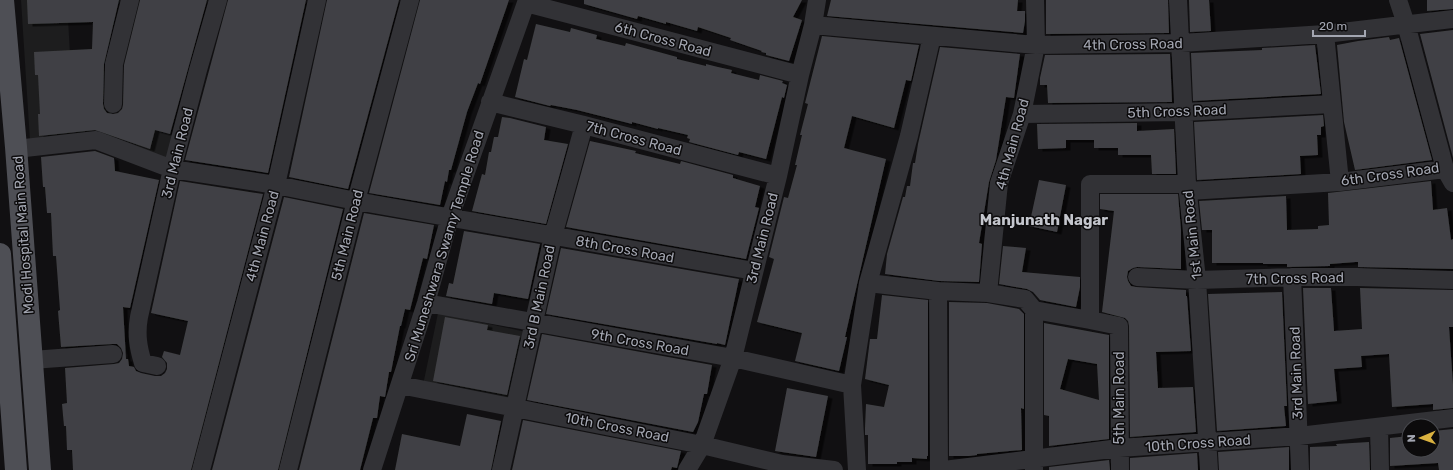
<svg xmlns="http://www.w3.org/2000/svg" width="1453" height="470" viewBox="0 0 1453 470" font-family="Rubik,sans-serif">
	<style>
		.built { fill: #1d1d1e }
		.building { fill: #404144; fill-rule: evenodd; filter: url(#shadow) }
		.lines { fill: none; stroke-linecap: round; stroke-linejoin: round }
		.minor { stroke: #323236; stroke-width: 18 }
		.major { stroke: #4e4f55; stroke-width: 22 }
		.labels { text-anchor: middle; stroke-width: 3; stroke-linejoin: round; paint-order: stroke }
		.street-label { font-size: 14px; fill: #a3a6b1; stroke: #0c0b0c }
		.neighbourhood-label { font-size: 15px; font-weight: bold; fill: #c4c6cd; stroke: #0c0b0c }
	</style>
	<defs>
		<filter id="shadow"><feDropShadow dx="4.5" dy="2.5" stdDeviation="0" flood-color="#0009"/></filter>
	</defs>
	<rect width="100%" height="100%" fill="#111012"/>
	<!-- built -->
	<path class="built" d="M21,0H67L71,73L110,71L112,119L173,135L167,161L110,138L30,141Z
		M438,313L526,332L512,403L423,385Z"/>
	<!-- building -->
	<path class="building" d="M27,0H119L104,64L103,104L104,109L107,113L113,114L118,113L122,109L123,105L124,65L140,0H207L170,134L155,130L150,149L95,130L39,136L38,114H40L38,75H35L34,52L92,49L93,22L28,24Z
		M228,0H306L268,173L185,160Z
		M327,0H399L348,189L289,177Z
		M420,0H509L480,84L478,83L467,112L451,170H449L447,182L445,181L440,205L369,193Z
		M584,0H802L793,17L802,20L789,61L766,55V53L761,52L762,51L730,40L731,38L698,27L697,31L666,22V24L638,16L637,19L584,4Z
		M831,0H1018L1017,11H1025V21L1023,33L827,16Z
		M1046,0H1168L1169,33L1046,34Z
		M1189,0H1209L1211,31L1190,32Z
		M1427,0H1453V9L1427,11Z
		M536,24L570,32L571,28L597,35L596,39L625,46L626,43L677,57V59L706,66V64L718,67L732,70L731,73L759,80L760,75L783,81L782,83L787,85L784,98L782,97L766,159L739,152L738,155L689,142L690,139L687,138L688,135L658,128V129L632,122V124L577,110L551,105L550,106L515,97L524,59L527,60Z
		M1453,30V158L1420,34Z
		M822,36L919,45L911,81L906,80L894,128L852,116L844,148L886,159L850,315L845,337H847L839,371L795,361L802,333L757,322L774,259L769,257L784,197L788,198L797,165H795L802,135H800L808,104L805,103Z
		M1389,37L1390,40L1399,38L1432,160L1355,170L1344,122L1337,45L1358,41Z
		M1315,45L1321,94L1193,101L1191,53L1262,50V48Z
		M940,47L1020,54L1014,98L1006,97L996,160L989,182L979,243L982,244L979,282L939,281L885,274L887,254L903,197H905L907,186H910L913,163H915L918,144Z
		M1170,54L1172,102L1048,103L1047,85H1040V78L1045,55Z
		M1323,115L1324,126L1321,127V135H1317L1318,155L1300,156L1301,174L1197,180L1194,122Z
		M502,117L510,118L546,127L544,140L568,144L546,224L472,211L482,174L485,175L489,152H491L494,137H498Z
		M1137,123V131L1174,129L1176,174H1152L1151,155H1118V148H1094V140H1066V148L1038,149L1037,124Z
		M590,141L636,151L635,153L680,164L681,161L733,175V178L760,186L755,207L759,208L746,259L566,227Z
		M95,151L114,158L115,171L159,180L130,308L123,307L126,359H128L129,366L134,367L136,371L141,373L155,376H161L165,373L167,369V363L162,357L164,351L180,355L188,321L151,313L180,181L263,194L191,470H73L72,450H67L66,426H64L62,404L67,403L65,368L114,364L119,363L122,359L123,353L121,348L117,344H113L61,347L58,311L60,310L56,256H53L51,213H47L45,187H43L41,157Z
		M1039,180L1066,185L1057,232L1029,226Z
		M1431,181L1433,210L1447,208L1451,240L1453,239V269L1358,267V262H1356L1330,264V266L1287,267V264H1263V263H1212V230H1202L1199,201L1286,196L1287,230L1318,229V226L1329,225L1328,193Z
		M1100,194H1178L1181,230V269L1137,267L1133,268L1128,271L1127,277L1128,281L1131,286L1136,287L1186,290V296H1187L1191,351L1156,352L1158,388L1193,387L1196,432L1130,437L1129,326L1128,321L1125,318L1102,312L1114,211L1100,209Z
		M284,197L343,209L278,470H212Z
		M364,213L434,225L427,259L423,258L410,310L405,309L401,326H400L391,372H389L386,391L385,397L380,396L377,418H373L360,470H299Z
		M464,231L540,244L528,299L494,293L492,304L446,296L449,283L453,284Z
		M1003,246L1026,248L1022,272L1080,277V287L1076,307L1040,300L1033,292L1027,289L999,284Z
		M561,248L739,279L725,345L717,343V344L546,314Z
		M1303,288H1331L1334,331L1362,329L1360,288L1453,290V327H1449L1453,385V408L1433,410V404L1392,407L1389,354L1361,356L1362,367L1334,369L1337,401L1308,404Z
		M1282,292L1287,406H1284L1286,426L1217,431L1208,294Z
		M882,295L928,300V456H927V459L912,458V462H897V464H868V435H865V428L866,404L884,407L889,385L865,379L870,339H877Z
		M949,302L987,303L1019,309L1024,314V409L1021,408L1022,450L977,454V455L969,456H949Z
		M445,317L488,325L487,330L520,336L507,395L433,381Z
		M1044,323L1109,335V439L1049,446V416L1044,415ZM1068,359L1097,364L1099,400L1060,389Z
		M542,334L712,365L707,394H704L698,422L693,432L527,400Z
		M787,388L828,396L816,457L775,451Z
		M467,414L501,421L491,470H395L402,434L460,446Z
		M523,420L681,451L677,468L672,467L671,470H512Z
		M1453,429V470H1439L1438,463L1390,466V438L1409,436V450H1433V431Z
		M1369,442L1370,470H1310V447L1337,446L1336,444Z
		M1289,447V470H1219L1218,452Z
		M1197,453L1198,470H1130V458Z
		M1109,460L1110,470H1049V467Z"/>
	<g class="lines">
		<!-- minor -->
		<path class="minor" d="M1178,0L1187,184L1197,280L1209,470
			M526,3L800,75
			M813,25L1036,45L1181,43L1325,34L1453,19
			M1325,34L1340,182
			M490,102L584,125L778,176
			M113,104L114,64L130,0
			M1022,114L1184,112L1332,104
			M16,149L96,140L172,169L276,185L356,201L754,271
			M1445,169L1453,183
			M1188,191L1340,182L1445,169L1406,24L1398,0
			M1137,277L1197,280L1292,277H1357L1453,280
			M1292,277L1300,470
			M868,283L938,291
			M426,303L733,358L852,385
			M1034,310L1090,320V184H1187
			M1090,320L1119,326L1120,470
			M32,360L113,354
			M157,366L143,363C138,347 136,334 139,317L172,169L198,70L218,0
			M400,385L702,445L782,464L834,470
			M1379,427L1380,470
			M201,470L276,185L317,0
			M288,470L356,201L410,0
			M372,470L426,303L450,217L527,0
			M501,470L553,236L584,125
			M687,470L702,445L733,358L778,176L800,75L813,25L817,0
			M857,470L852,385L868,283L909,136L932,36
			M939,470L938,291L988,293
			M944,470L1119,448L1299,436L1453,418
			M1034,470V310L1025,299L988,293L999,183L1022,114L1036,45L1035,0"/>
		<!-- major -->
		<path class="major" d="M3,0L16,147L40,470
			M0,254L16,470"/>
	</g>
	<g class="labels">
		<!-- street labels -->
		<g class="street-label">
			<text transform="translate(663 39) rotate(15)" y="5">6th Cross Road</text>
			<text transform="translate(1133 44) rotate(-1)" y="5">4th Cross Road</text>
			<text transform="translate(1177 111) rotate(-2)" y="5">5th Cross Road</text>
			<text transform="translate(634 138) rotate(15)" y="5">7th Cross Road</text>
			<text transform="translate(1012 144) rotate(-75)" y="5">4th Main Road</text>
			<text transform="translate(177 153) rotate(-76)" y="5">3rd Main Road</text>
			<text transform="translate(1390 174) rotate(-8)" y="5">6th Cross Road</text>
			<text transform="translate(23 235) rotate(-94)" y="5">Modi Hospital Main Road</text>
			<text transform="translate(347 235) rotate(-76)" y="5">5th Main Road</text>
			<text transform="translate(1192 235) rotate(-96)" y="5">1st Main Road</text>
			<text transform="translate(262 236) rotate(-75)" y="5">4th Main Road</text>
			<text transform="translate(762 238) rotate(-76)" y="5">3rd Main Road</text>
			<text transform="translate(444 246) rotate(-73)" y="5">Sri Muneshwara Swamy Temple Road</text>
			<text transform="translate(625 249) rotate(10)" y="5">8th Cross Road</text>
			<text transform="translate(1295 278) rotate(-1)" y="5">7th Cross Road</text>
			<text transform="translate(539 297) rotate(-78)" y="5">3rd B Main Road</text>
			<text transform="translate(640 342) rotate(10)" y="5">9th Cross Road</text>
			<text transform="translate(1296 373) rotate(-92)" y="5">3rd Main Road</text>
			<text transform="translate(1119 398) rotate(-90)" y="5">5th Main Road</text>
			<text transform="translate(617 427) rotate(11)" y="5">10th Cross Road</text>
			<text transform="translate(1198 443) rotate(-4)" y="5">10th Cross Road</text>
		</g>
		<!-- neighbourhood labels -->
		<g class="neighbourhood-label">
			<text x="1044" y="225">Manjunath Nagar</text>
		</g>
	</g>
	<!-- north arrow -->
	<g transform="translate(1421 438) rotate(268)"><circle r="19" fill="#0c0b0c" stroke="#48494e"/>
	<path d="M0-3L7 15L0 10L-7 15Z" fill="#dab240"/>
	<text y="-6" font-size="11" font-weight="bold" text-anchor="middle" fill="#a3a6b1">N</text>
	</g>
	<!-- scale -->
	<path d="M1313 30v6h52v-6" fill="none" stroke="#a3a6b1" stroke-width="2"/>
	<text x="1319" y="30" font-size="12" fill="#a3a6b1" stroke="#0c0b0c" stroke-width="3" paint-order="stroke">20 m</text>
</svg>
